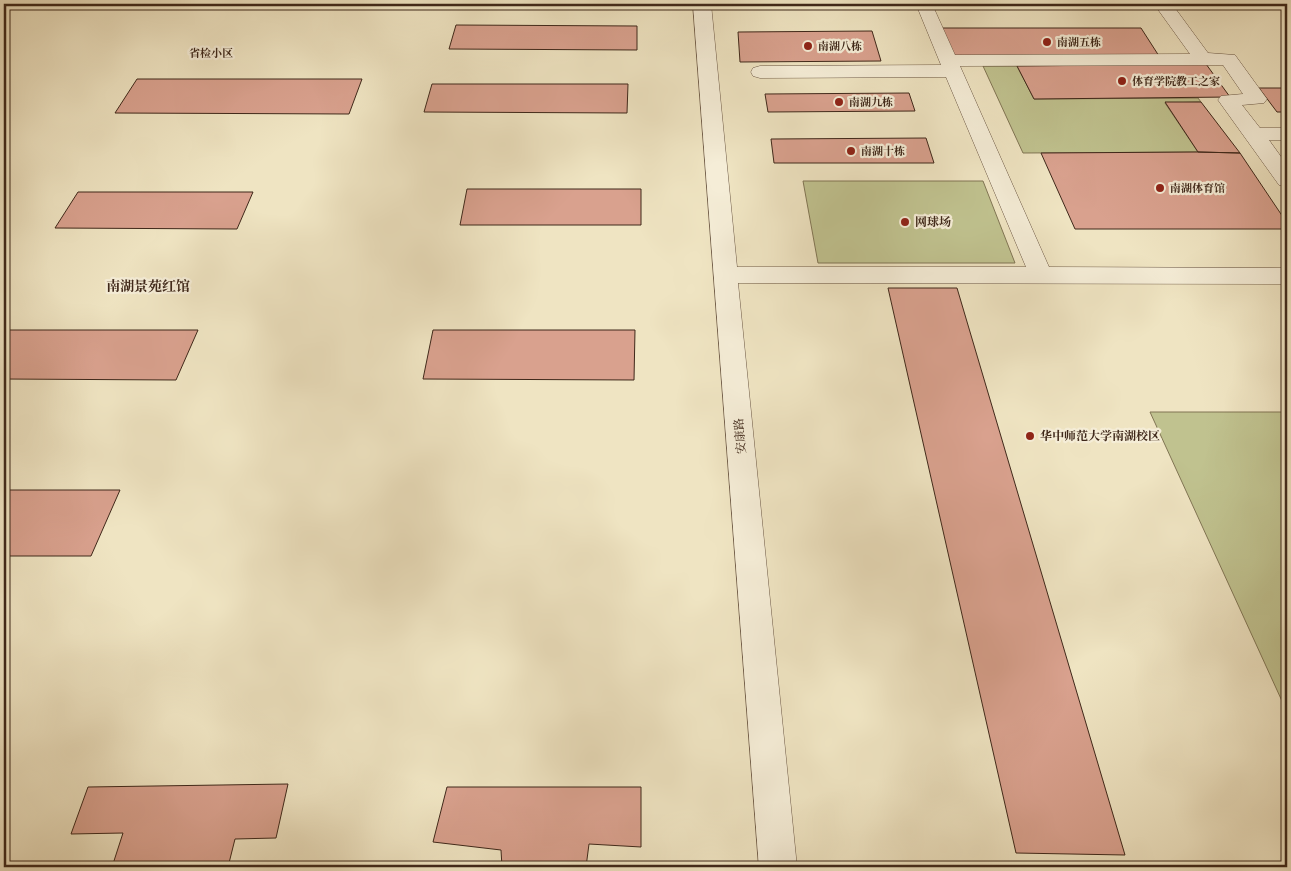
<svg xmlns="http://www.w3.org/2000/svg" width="1291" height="871" viewBox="0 0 1291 871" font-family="'Libre Caslon Text','Noto Serif SC',serif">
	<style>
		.green { fill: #c0c28f; stroke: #807554 }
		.building { fill: #d9a18e; stroke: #3f281a }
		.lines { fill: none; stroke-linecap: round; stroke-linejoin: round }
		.minor-casing { stroke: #6b5744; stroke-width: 1 }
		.minor { fill: #f5edd7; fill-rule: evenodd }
		.poi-dot { fill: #8f2418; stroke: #f5edd7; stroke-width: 2 }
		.labels { text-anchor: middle; stroke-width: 4.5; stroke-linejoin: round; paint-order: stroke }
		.far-poi-label { font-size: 11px; font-weight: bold; fill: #3f281a; stroke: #f5edd7; text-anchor: start }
		.far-neighbourhood-label { font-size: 11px; font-weight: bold; fill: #3f281a; stroke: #f5edd7 }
		.poi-label { font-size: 12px; font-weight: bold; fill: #3f281a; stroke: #f5edd7; text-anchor: start }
		.street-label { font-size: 12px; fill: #3f281a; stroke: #f5edd7 }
		.neighbourhood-label { font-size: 14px; font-weight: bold; fill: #3f281a; stroke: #f5edd7 }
	</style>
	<rect width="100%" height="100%" fill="#efe4c2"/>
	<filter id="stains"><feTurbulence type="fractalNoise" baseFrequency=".004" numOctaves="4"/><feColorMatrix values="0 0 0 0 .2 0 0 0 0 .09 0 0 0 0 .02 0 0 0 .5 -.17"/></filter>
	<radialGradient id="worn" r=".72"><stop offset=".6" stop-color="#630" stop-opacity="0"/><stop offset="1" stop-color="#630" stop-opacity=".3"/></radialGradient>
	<!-- green -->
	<path class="green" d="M983,66H1017L1034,99L1198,98L1201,102L1165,103L1198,152L1023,153Z
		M803,181H983L1015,263H818Z
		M1150,412H1287V712Z"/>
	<!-- building -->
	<path class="building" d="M183,4H387L386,5Z
		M456,25L637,26V50L449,49Z
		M939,28H1141L1159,56H950Z
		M872,31L881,61L740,62L738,32Z
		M1206,64L1230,97L1034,99L1017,66Z
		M137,79H362L349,114L115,113Z
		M432,84H628L627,113L424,112Z
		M1259,88H1287V112H1277Z
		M909,93L915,111L768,112L765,94Z
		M1165,102H1201L1240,153L1198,152Z
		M926,138L934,163H774L771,139Z
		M1198,152L1240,153L1287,223V229H1075L1041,153Z
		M467,189H641V225H460Z
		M78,192H253L237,229L55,228Z
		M888,288H957L1125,855L1016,853Z
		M4,330H198L176,380L4,379Z
		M433,330H635L634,380L423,379Z
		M4,490H120L91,556H4Z
		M288,784L276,838L235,839L228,867H112L123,833L71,834L88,787Z
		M447,787H641V847L589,844L586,867H502L501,850L433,842Z"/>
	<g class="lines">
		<defs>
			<path id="minor" d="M4,4H14L10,9L4,10Z
				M693,4H711L737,267H1026L946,77L760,78L753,76L751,72L753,68L760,66L941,65L916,4H932L955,55L1190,54L1154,4H1172L1208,53L1235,55L1264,95L1267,99L1264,103L1242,105L1260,128H1287V140H1269L1287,165V186L1279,185L1218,100L1221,96L1243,94L1223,65L960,66L1049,267L1287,268V284L738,283L797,867H759Z"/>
		</defs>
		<!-- minor casing -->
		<use href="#minor" class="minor-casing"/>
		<!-- minor -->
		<use href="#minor" class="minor"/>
	</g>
	<!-- markers -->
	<g class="poi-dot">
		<circle cx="1047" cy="42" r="5"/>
		<circle cx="808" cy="46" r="5"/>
		<circle cx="1122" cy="81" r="5"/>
		<circle cx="839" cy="102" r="5"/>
		<circle cx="851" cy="151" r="5"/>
		<circle cx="1160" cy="188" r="5"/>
		<circle cx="905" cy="222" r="5"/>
		<circle cx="1030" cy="436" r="5"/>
	</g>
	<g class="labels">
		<!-- far-poi labels -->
		<g class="far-poi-label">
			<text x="1057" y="46">南湖五栋</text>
			<text x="818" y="50">南湖八栋</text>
			<text x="1132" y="85">体育学院教工之家</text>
			<text x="849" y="106">南湖九栋</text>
			<text x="861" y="155">南湖十栋</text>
			<text x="1170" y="192">南湖体育馆</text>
		</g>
		<!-- far-neighbourhood labels -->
		<g class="far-neighbourhood-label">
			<text x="211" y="57">省检小区</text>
		</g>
		<!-- poi labels -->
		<g class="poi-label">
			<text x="915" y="226">网球场</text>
			<text x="1040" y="440">华中师范大学南湖校区</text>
		</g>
		<!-- street labels -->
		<g class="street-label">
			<text transform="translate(740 436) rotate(-95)" y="4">安康路</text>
		</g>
		<!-- neighbourhood labels -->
		<g class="neighbourhood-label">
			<text x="148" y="291">南湖景苑红馆</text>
		</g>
	</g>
	<!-- margin -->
	<rect width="1291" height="871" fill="none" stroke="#efe4c2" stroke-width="20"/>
	<rect x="5" y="5" width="1281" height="861" fill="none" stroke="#3f281a" stroke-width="2.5"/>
	<rect x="10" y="10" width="1271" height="851" fill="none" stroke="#3f281a"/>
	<rect width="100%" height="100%" filter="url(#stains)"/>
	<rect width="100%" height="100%" fill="url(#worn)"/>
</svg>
